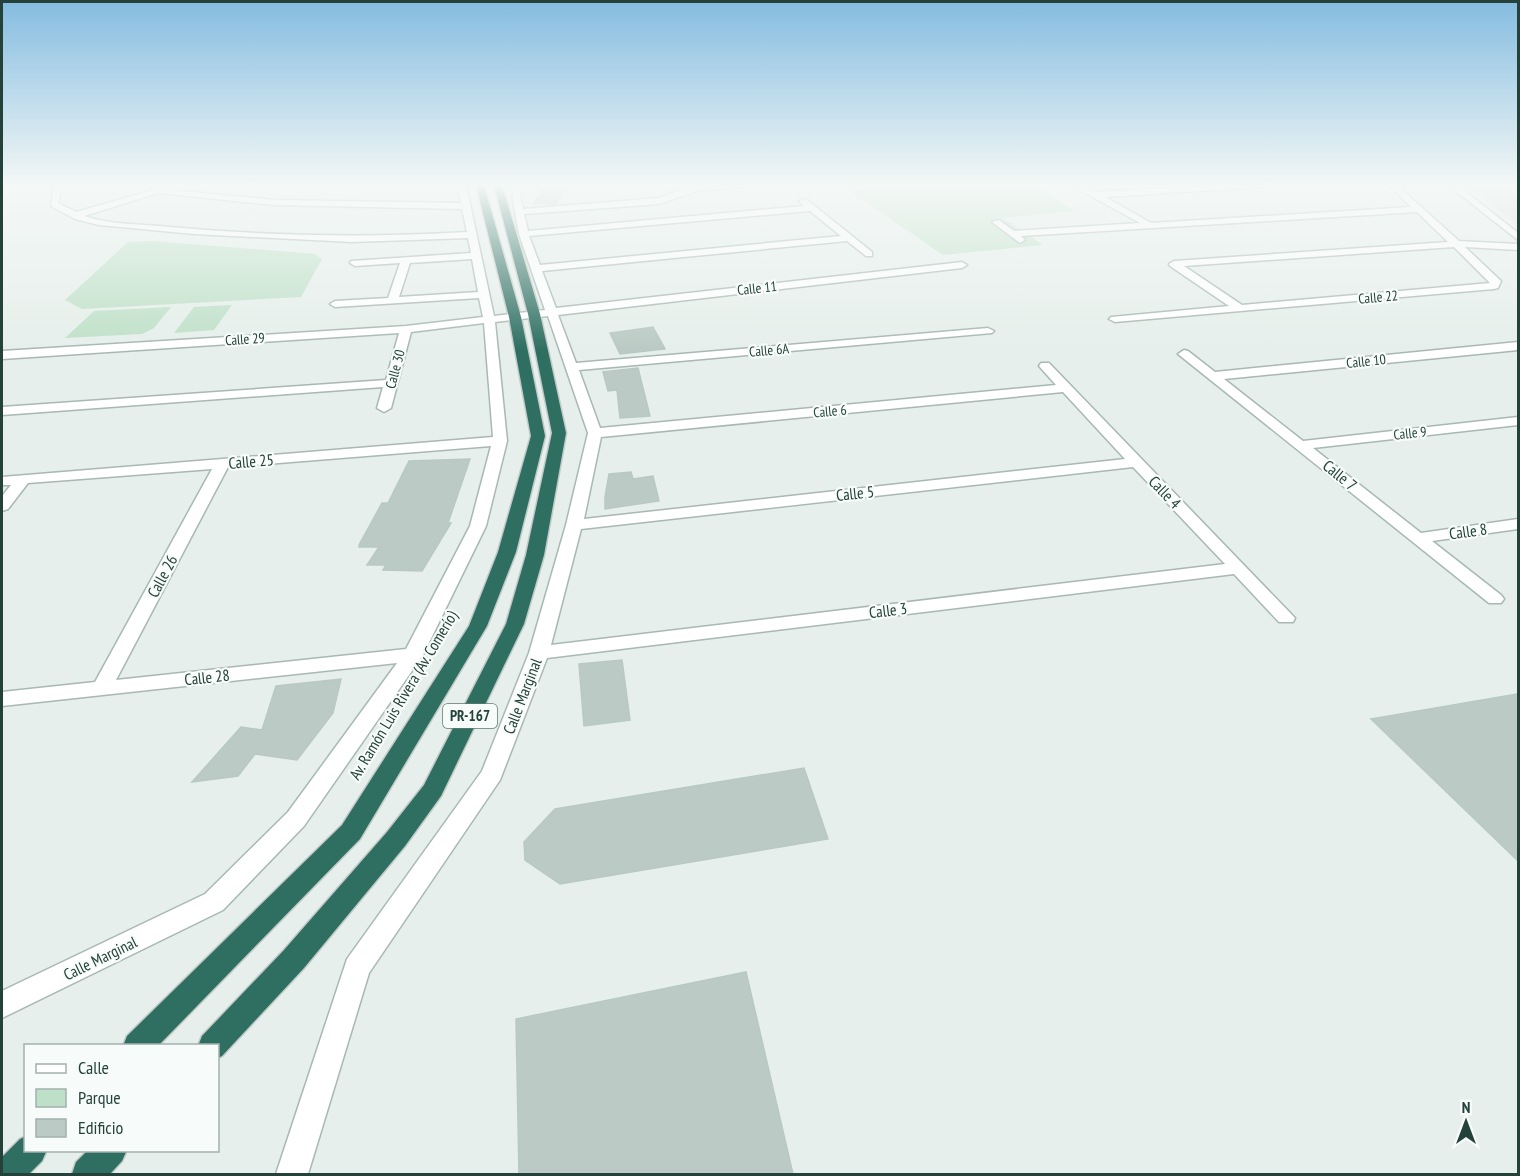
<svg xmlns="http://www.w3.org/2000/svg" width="1520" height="1176" viewBox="0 0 1520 1176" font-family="'PT Sans Narrow',sans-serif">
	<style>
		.built { fill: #d4dfda }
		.green { fill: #bfe0c8 }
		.building { fill: #bbcac4; stroke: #b8c9c2; stroke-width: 1.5 }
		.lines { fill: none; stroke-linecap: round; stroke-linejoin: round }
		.street-casing { stroke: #a8b8b2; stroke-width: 3 }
		.secondary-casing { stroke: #a4bbb3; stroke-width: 3 }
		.highway-casing { stroke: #c2cac8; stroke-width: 3 }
		.street { fill: #fff; fill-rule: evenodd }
		.secondary { fill: #fff; fill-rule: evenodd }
		.highway { fill: #2f6f62; fill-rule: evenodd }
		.labels { text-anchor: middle; stroke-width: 4.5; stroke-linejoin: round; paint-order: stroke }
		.far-street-label { font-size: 14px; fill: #24423a; stroke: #f7fbf9 }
		.shield { fill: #f7fbf9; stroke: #637a73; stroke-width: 1.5 }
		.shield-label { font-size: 15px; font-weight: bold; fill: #24423a }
		.street-label { font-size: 16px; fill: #24423a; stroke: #f7fbf9 }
	</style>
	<rect width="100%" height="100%" fill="#e6efeb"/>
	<!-- built -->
	<path class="built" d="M1466,185H1518V225L1477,194Z"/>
	<!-- green -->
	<path class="green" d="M911,185H1030L1075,211L1003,218L1043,245L943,255L850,191Z
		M153,241L315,254L322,259L301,297L82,309L65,300L128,242Z
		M232,305L214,330L174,333L194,307Z
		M171,307L154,328L142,334L65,338L94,311Z"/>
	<!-- building -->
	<path class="building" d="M546,185H567L556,204H533Z
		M653,327L665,349L620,354L610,333Z
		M638,368L650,416L620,418L617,390L608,391L603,372Z
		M470,459L448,523H451L422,571L383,570L386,565H367L379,547H359V545L382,503H388L409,461Z
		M631,472L633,479L653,476L659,501L605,509V497L609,474Z
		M622,660L630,720L584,726L579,664Z
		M341,679L333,713L297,760L255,754L238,776L192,782L241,727L262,730L276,686Z
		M1518,694V861L1371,719Z
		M804,768L828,839L560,884L525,860L524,842L555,809Z
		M746,972L793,1174H519L516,1019Z"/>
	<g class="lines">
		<defs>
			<path id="street" d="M54,185H62L58,203L76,212L171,185L175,187L170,190L274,200L461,203L458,185H466L494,316L545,310L519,234L512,196L518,185H526L520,196L523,209L659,198L683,189L705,185H748L744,187L700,190L659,204L524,214L528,231L804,206L799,201L806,199L872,252V256H866L847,241L542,271L556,308L962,262L967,265L962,268L558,315L576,363L988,328L994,331L992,333L579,370L600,428L1056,385L1039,366L1041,363H1049L1295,618L1293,622H1279L1234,574L547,658L500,780L369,973L308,1174H276L347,959L482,771L529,653L566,525L588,433L548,316L495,322L507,441L486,526L423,655L304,826L223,910L2,1018V991L205,894L288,812L397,663L2,706V692L95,682L212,469L28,483L8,509L2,511V496L11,485H2V477L493,437L484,323L411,332L391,408L384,412L377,408L383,387L2,415V407L386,380L399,333L2,359V351L406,326L483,317L479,298L335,307L330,304L335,301L388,298L400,263L355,266L350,263L351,261L471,253L468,238L352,242L194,234L99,225L75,219L51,206ZM158,193L274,205L462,209L467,232C368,238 269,236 170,227C142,224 111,225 84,216ZM810,211L841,236L540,265L529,236ZM472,259L478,292L399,297L410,263ZM1063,392L1125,459L584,519L601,437ZM491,446L470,526L406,649L116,680L228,467ZM1133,467L1225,564L551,645L581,529Z
				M1081,185L1097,192L1228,185H1266L1262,187L1105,197L1151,223L1411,207L1389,185H1397L1459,241L1518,244V250L1465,247L1501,281L1498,288L1494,289L1115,322L1109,319L1111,317L1229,306L1170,266L1169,264L1174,261L1448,242L1417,212L1021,236L1025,240L1020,243L992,222L999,220L1014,231L1140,223L1078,189V185ZM1454,247L1490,283L1242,305L1184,266Z
				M1518,342V350L1224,379L1303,441L1518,417V425L1313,448L1421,533L1518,519V529L1432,541L1501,595L1504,599L1501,603H1489L1178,354L1184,350L1188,351L1215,372Z"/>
			<path id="secondary" d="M1448,185H1457L1518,233V240Z"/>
			<path id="highway" d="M476,185H484L521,317L545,436L516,552L487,626L360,839L158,1046H123L127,1036L342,825L469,626L498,552L531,436L509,317Z
				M494,185H502L540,314L566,433L544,555L524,624L441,796L405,846L304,968L222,1056L218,1058V1046H198L202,1036L284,950L387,832L424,785L506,624L526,555L552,433L528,314Z
				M26,1136V1150H47L42,1161L29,1174H2V1157L20,1139Z
				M88,1150H127L122,1161L110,1174H72L76,1162Z"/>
		</defs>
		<!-- street casing -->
		<use href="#street" class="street-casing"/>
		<!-- secondary casing -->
		<use href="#secondary" class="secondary-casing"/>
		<!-- highway casing -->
		<use href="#highway" class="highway-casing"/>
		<!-- street -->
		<use href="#street" class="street"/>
		<!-- secondary -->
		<use href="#secondary" class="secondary"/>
		<!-- highway -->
		<use href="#highway" class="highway"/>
	</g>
	<!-- sky -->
	<linearGradient id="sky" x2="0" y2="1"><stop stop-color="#84bce0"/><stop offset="0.53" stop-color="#f4f8f6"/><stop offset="1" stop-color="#f4f8f6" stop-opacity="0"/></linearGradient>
	<rect width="1520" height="349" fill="url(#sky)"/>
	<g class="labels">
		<!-- far-street labels -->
		<g class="far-street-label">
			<text transform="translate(757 288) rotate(-6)" y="5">Calle 11</text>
			<text transform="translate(1378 297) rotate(-5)" y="5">Calle 22</text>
			<text transform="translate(245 339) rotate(-4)" y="5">Calle 29</text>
			<text transform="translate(769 350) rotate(-5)" y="5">Calle 6A</text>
			<text transform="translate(1366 361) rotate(-6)" y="5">Calle 10</text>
			<text transform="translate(395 369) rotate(-75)" y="5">Calle 30</text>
			<text transform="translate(830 411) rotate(-5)" y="5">Calle 6</text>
			<text transform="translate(1410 433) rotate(-6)" y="5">Calle 9</text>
		</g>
		<!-- shield labels -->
		<rect class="shield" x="443" y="704" width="54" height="24" rx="4.5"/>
		<g class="shield-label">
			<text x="470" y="721">PR-167</text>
		</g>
		<!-- street labels -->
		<g class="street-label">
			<text transform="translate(251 461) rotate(-5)" y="6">Calle 25</text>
			<text transform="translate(1340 475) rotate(39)" y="6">Calle 7</text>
			<text transform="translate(1165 492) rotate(46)" y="6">Calle 4</text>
			<text transform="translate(855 493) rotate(-6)" y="6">Calle 5</text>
			<text transform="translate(1468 531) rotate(-8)" y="6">Calle 8</text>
			<text transform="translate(162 576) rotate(-62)" y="6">Calle 26</text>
			<text transform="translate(888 610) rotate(-7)" y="6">Calle 3</text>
			<text transform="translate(207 677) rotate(-6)" y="6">Calle 28</text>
			<text transform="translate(403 695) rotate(-59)" y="6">Av. Ramón Luis Rivera (Av. Comerío)</text>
			<text transform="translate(522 696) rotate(-69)" y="6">Calle Marginal</text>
			<text transform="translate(100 958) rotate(-26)" y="6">Calle Marginal</text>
		</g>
	</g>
	<!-- border -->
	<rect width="1520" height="1176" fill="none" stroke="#24423a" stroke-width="6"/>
	<!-- legend -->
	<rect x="24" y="1044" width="195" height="108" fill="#f7fbf9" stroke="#a3b1ad" stroke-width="1.5"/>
	<rect x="36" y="1064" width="30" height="9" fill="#ffffff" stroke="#a3b1ad" stroke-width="1.5"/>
	<text x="78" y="1074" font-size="18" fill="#24423a">Calle</text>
	<rect x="36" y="1089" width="30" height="18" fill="#bfe0c8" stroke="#a3b1ad" stroke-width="1.5"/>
	<text x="78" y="1104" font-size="18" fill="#24423a">Parque</text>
	<rect x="36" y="1119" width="30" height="18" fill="#bbcac4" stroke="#a3b1ad" stroke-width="1.5"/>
	<text x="78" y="1134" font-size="18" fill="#24423a">Edificio</text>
	<!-- north arrow -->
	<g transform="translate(1466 1122)" stroke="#f7fbf9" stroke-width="4.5" paint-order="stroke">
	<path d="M0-4.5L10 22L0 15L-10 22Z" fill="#24423a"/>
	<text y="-9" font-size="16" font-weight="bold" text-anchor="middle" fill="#24423a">N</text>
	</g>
</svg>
